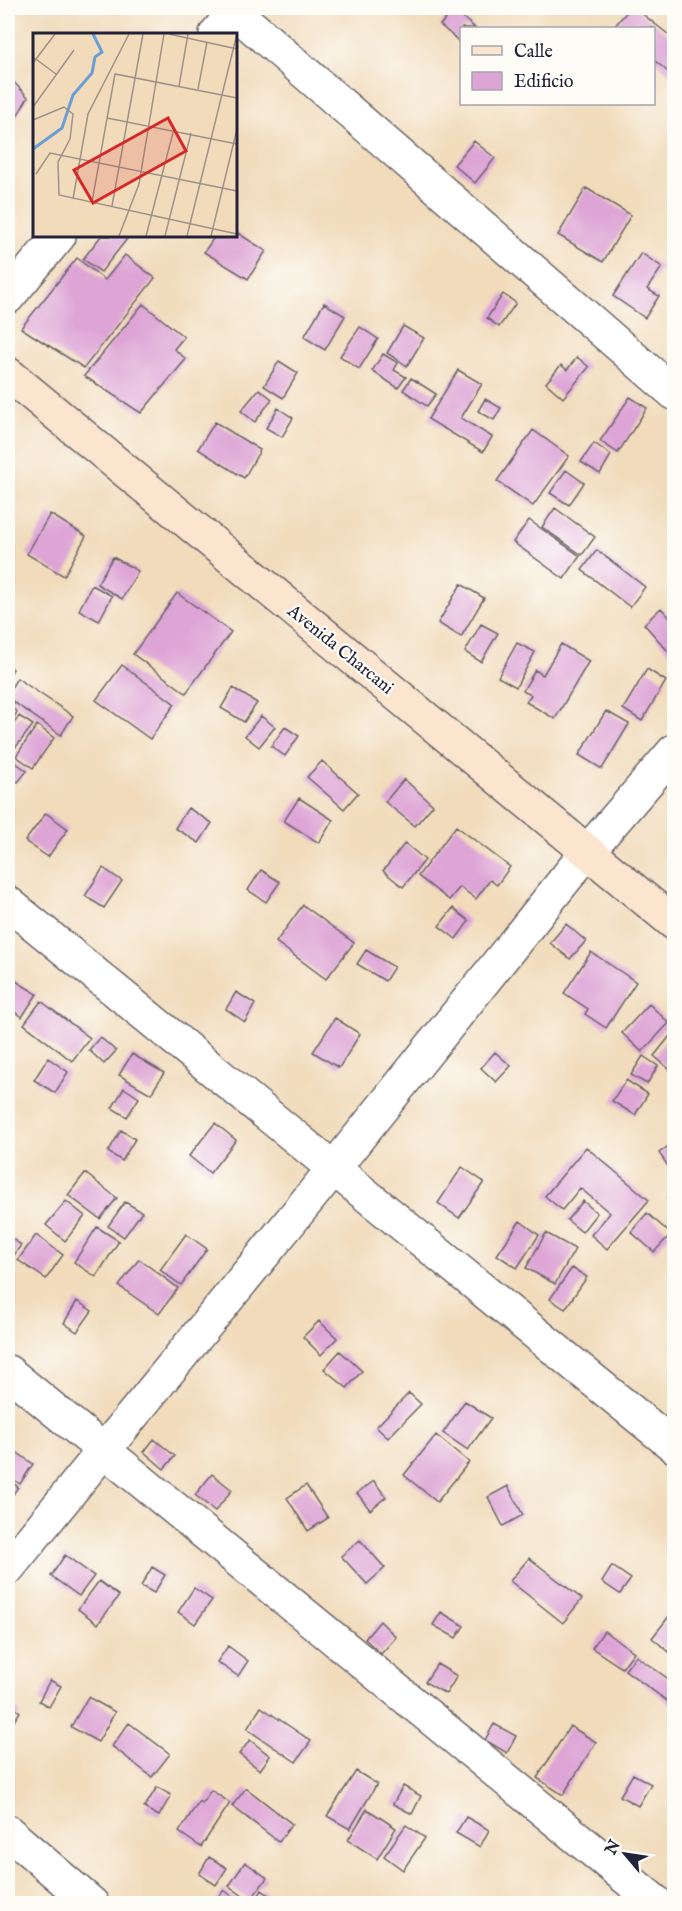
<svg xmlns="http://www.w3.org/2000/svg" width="682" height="1911" viewBox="0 0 682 1911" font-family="'IM FELL English',serif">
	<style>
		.building { fill: #dda4d6 }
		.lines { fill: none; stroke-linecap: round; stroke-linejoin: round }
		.street-casing { stroke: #6a6368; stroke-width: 36 }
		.secondary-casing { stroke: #6a6368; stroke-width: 36 }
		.street { stroke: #fff; stroke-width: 33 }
		.secondary { stroke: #fbe5cf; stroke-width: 33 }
		.labels { text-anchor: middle; stroke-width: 4.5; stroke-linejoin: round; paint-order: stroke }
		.street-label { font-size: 18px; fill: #22223b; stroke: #fdfcf7 }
		.inset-river { fill: none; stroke: #6b9dd6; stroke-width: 3 }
		.inset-road { fill: none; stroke: #9e9188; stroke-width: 1.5 }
		.view { fill: #d62828; fill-opacity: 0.15; stroke: #d62828; stroke-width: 3 }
		.inset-edge { fill: none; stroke: #22223b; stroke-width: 3 }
	</style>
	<rect width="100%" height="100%" fill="#fdfcf7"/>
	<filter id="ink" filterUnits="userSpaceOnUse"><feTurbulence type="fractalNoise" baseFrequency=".0167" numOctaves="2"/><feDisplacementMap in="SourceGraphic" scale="12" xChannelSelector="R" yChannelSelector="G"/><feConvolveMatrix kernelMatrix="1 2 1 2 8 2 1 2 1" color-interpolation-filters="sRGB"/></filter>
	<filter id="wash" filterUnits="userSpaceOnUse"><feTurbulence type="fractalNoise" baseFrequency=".008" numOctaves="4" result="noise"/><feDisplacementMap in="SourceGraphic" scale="24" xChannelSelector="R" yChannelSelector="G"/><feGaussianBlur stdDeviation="1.35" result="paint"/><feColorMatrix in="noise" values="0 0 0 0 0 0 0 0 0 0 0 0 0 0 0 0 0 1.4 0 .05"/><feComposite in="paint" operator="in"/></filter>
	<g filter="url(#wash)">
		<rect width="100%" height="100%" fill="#f1dbbb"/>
		<g id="blocks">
			<!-- building -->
			<path class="building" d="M503,8H517L510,14Z
				M630,8H635L674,39V77L654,60V28H613Z
				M454,10L475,28H462V44L440,25Z
				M8,76L28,97L8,132Z
				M474,141L495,158L475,183L454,165Z
				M586,188L631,215L603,262L558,235Z
				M236,232L266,251L248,279L204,252L215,236H236Z
				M101,236H122L127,239L101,272L83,259Z
				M641,253L662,267L647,289L659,296L645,318L613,296Z
				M125,255L155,278L84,368L21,328L77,258L105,280Z
				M503,294L516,303L499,327L487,318Z
				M324,303L345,316L325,350L304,337Z
				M143,304L184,337L174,349L186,359L141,413L84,376Z
				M403,326L424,338L407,366L387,353Z
				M360,327L378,339L359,369L340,356Z
				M383,354L398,363L394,370L406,377L398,388L372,371Z
				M577,357L589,367L563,398L546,383L561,365L567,370Z
				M279,361L298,373L283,398L264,386Z
				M458,370L482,384L461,418L492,437L483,452L428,419Z
				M411,378L436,394L427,406L403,390Z
				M259,389L272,399L255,422L241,411Z
				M630,397L647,408L618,453L600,441Z
				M485,399L501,408L494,420L478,411Z
				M278,408L293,418L282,437L266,428Z
				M215,422L260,450L244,478L198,449Z
				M533,430L569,456L533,506L497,481Z
				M594,443L611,455L600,474L581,462Z
				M566,470L584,483L569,505L550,493Z
				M555,508L595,537L582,555L542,527Z
				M50,514L86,536L64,576L27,554Z
				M529,520L580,556L564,579L513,542Z
				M597,550L645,587L630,607L582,570Z
				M113,557L138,571L122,599L97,584Z
				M461,584L484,598L461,637L438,623Z
				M92,585L112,596L99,621L79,610Z
				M177,593L231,632L186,693L133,654Z
				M661,608L674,622V658L644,624Z
				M481,624L498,633L481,662L465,652Z
				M517,643L535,652L516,687L498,677Z
				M561,644L589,661L555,719L526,702L531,695L523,691L535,670L543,675Z
				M8,665L13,669L8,678Z
				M122,665L175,704L150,739L96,700Z
				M647,669L666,681L642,721L623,709Z
				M17,678L73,716L61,735L8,698V693Z
				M233,688L257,703L244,722L221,708Z
				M8,705L17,712L8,727Z
				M606,711L629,724L602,769L579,755Z
				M19,716L33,725L16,747L8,741V732Z
				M261,716L275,727L259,747L245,736Z
				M37,725L54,738L33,768L16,756Z
				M285,727L299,736L285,756L271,746Z
				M9,758L27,771L18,782L8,774V761Z
				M322,761L358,793L344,809L307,777Z
				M404,779L433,805L415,826L385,802Z
				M299,798L333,820L319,843L284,821Z
				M188,808L212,823L199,843L175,828Z
				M46,813L68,829L48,857L25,841Z
				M456,826L510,867L497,885L490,880L476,899L460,887L449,900L418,876Z
				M405,843L425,860L403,887L383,871Z
				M103,868L122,881L104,908L85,896Z
				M261,870L280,882L266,902L248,890Z
				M303,905L354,943L326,979L276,942Z
				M453,908L469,921L456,939L439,926Z
				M566,924L586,941L570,959L550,943Z
				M366,950L394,967L385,981L357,964Z
				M591,952L636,982L606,1028L585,1014L588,1009L564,993Z
				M11,978L37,994L22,1017L8,1008V984Z
				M236,992L255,1004L245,1022L226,1009Z
				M41,1001L90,1038L72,1061L24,1024Z
				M649,1004L669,1023L642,1052L622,1033Z
				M335,1018L360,1034L339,1068L313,1052Z
				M674,1031V1073L654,1056Z
				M100,1037L116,1051L104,1064L89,1050Z
				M495,1052L511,1066L496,1082L481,1068Z
				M132,1054L164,1073L151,1094L119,1075Z
				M643,1056L658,1066L647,1084L631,1075Z
				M48,1058L68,1072L55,1093L34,1080Z
				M626,1080L648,1094L635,1115L612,1101Z
				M124,1088L139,1098L127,1117L112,1108Z
				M215,1123L236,1140L210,1173L189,1156Z
				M121,1130L135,1139L122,1161L108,1152Z
				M674,1142V1162L668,1166L659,1153Z
				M586,1147L649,1200L607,1249L591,1235L610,1213L580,1188L562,1210L545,1196Z
				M462,1167L484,1182L459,1218L438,1203Z
				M85,1173L117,1198L100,1219L68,1195Z
				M674,1190V1205L667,1198Z
				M66,1201L85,1216L65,1241L46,1225Z
				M583,1201L597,1213L582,1232L567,1220Z
				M125,1202L142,1212L124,1237L108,1226Z
				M647,1213L671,1234L654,1252L631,1232Z
				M520,1221L539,1235L517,1268L497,1255Z
				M97,1227L119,1241L96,1277L74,1262Z
				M546,1233L575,1249L555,1284L526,1268Z
				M186,1234L207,1249L181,1285L160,1270Z
				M36,1235L63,1255L46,1279L18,1260Z
				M8,1236L21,1245L8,1264Z
				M139,1259L178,1288L159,1314L119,1286Z
				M572,1268L587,1277L565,1309L550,1299Z
				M77,1301L92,1311L77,1332L64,1323Z
				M319,1321L337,1338L321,1355L303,1337Z
				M340,1351L362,1371L347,1388L324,1369Z
				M409,1393L421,1404L388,1438L376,1427Z
				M465,1401L491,1418L468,1450L443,1433Z
				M436,1435L469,1462L437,1502L404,1475Z
				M154,1439L175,1456L164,1469L144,1452Z
				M8,1446L33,1464L20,1484L8,1476Z
				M212,1474L232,1490L215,1511L195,1495Z
				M8,1479L18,1487L8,1502Z
				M374,1481L386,1497L370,1510L357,1493Z
				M306,1485L328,1518L308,1531L287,1498Z
				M508,1486L523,1515L503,1526L488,1497Z
				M360,1540L385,1568L367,1584L341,1556Z
				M65,1555L94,1576L79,1596L51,1576Z
				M529,1558L582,1599L563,1623L510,1581Z
				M612,1566L631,1579L620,1594L602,1582Z
				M152,1567L165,1575L154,1593L141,1586Z
				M99,1581L119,1596L98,1624L78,1609Z
				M194,1588L212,1600L195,1624L178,1612Z
				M674,1610V1656L652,1638Z
				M441,1612L464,1626L456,1638L433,1625Z
				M380,1621L396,1637L381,1654L365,1639Z
				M604,1631L634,1652L622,1668L592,1648Z
				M228,1646L248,1661L238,1676L217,1662Z
				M636,1656L674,1683V1706L625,1670Z
				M437,1664L457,1676L446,1694L425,1682Z
				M50,1680L61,1686L49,1707L39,1701Z
				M88,1697L115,1712L98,1742L71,1727Z
				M8,1703L20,1712L8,1730Z
				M261,1707L311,1741L296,1762L247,1729Z
				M129,1723L170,1754L152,1777L112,1746Z
				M494,1724L516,1736L507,1753L485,1740Z
				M570,1726L596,1742L563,1795L537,1778Z
				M250,1740L270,1756L260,1770L239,1754Z
				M356,1771L377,1784L350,1829L327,1816Z
				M633,1774L651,1784L638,1806L620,1796Z
				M403,1786L421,1796L412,1814L393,1804Z
				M157,1787L171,1795L159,1816L144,1808Z
				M246,1788L292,1824L279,1842L232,1806Z
				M211,1790L230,1803L201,1847L179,1832L199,1801L202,1803Z
				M367,1809L396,1828L377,1859L348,1840Z
				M466,1817L489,1830L480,1847L456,1833Z
				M406,1825L425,1838L403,1870L384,1856Z
				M209,1857L227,1868L216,1885L199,1874Z
				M245,1862L267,1878L250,1901L229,1886Z
				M224,1890L242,1904H213Z
				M262,1890L281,1904H253Z"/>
		</g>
	</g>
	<g filter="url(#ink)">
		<use href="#blocks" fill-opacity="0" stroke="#6a6368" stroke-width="1.5"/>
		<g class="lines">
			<defs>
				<path id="street" d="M234,11L674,393
					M216,34L237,8
					M8,297L59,236
					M8,903L674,1446
					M8,1372L658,1904
					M8,1568L334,1168L587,852L674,751
					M8,1832L92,1904"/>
				<path id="secondary" d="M8,374L674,923"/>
			</defs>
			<!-- street casing -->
			<use href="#street" class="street-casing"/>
			<!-- secondary casing -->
			<use href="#secondary" class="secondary-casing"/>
			<!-- street -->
			<use href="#street" class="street"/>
			<!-- secondary -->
			<use href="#secondary" class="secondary"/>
		</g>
	</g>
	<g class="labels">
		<!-- street labels -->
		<g class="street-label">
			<text transform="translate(341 649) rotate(39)" y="6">Avenida Charcani</text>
		</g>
	</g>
	<!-- overview -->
	<g transform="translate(33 33)">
		<rect width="204" height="204" fill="#f1dbbb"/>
		<path class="inset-river" d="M0,116L29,95L40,62L59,40L62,24L69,19L60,1"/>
		<path class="inset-road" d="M136,1L204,16M0,24L23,41M0,30L22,1M146,53L155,1M165,56L174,9M0,74L41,17M74,85L204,111M0,87L31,74L40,81L37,106L25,129L26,162L204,201M3,141L17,120L204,158M40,166L55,81L96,1M59,169L82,41L204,65M79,173L110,1M86,203L106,151L131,1M113,203L141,96M132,203L158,100M154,203L204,1M178,203L204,96"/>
		<path class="view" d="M135,85L153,118L60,170L41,137Z"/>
		<rect width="204" height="204" class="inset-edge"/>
	</g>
	<!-- margin -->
	<rect width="682" height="1911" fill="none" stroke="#fdfcf7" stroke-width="30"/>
	<!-- legend -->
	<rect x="460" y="27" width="195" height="78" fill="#fdfcf7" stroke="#a5a5ac" stroke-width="1.5"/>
	<rect x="472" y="46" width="30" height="9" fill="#fbe5cf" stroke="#a5a5ac" stroke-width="1.5"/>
	<text x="514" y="57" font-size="18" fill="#22223b">Calle</text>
	<rect x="472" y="72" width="30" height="18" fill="#dda4d6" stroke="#a5a5ac" stroke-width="1.5"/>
	<text x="514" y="87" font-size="18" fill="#22223b">Edificio</text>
	<!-- north arrow -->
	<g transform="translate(625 1854) rotate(299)" stroke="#fdfcf7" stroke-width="4.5" paint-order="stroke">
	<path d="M0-4.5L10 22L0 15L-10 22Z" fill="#22223b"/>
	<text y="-9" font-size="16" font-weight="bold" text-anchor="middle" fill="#22223b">N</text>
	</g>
</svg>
